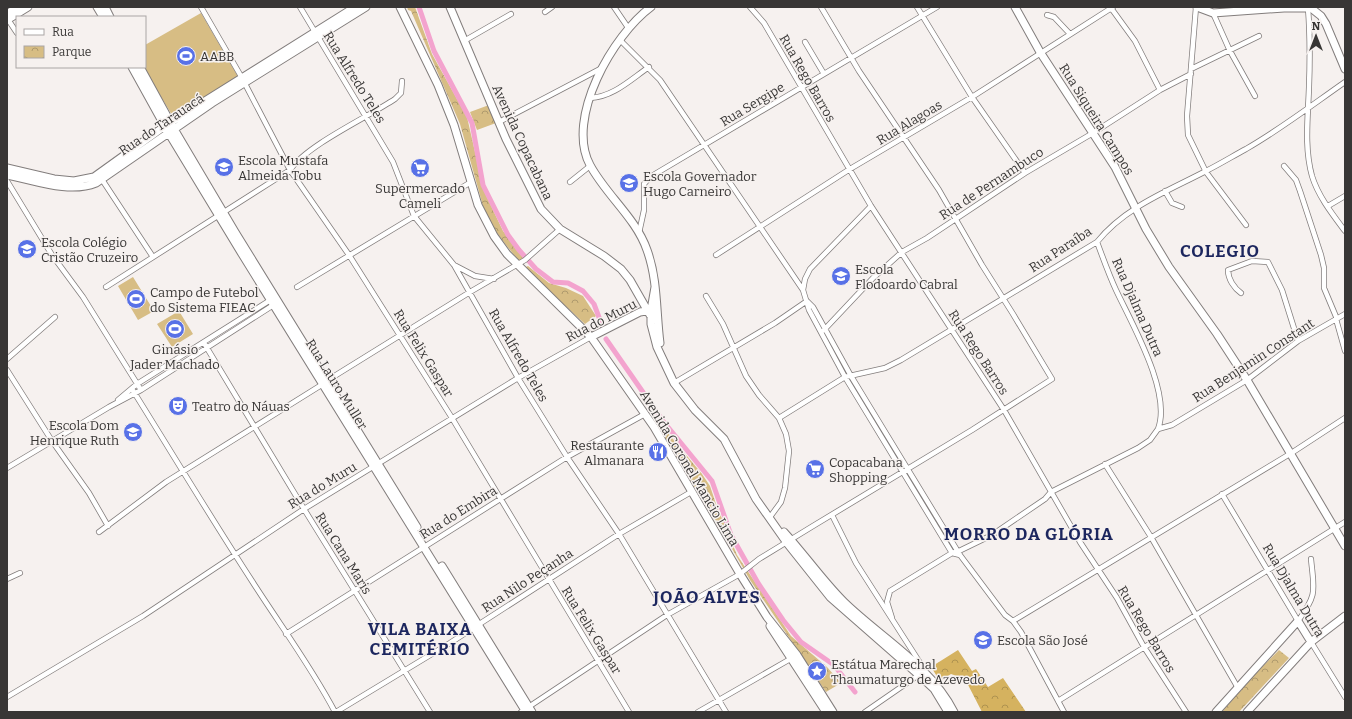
<svg xmlns="http://www.w3.org/2000/svg" width="1352" height="719" viewBox="0 0 1352 719" font-family="Bitter,serif">
	<style>
		.forest { fill: url(#forest-crowns) }
		.park { fill: url(#park-crowns) }
		.pitch { fill: #d7bd84 }
		.lines { fill: none; stroke-linecap: round; stroke-linejoin: round }
		.canal { stroke: #f3a3ce; stroke-width: 5 }
		.street-casing { stroke: #827d7c; stroke-width: 6 }
		.secondary-casing { stroke: #827d7c; stroke-width: 9 }
		.street { stroke: #fff; stroke-width: 4.5 }
		.secondary { stroke: #fff; stroke-width: 7 }
		.labels { text-anchor: middle; stroke-width: 3; stroke-linejoin: round; paint-order: stroke }
		.poi-label { font-size: 13px; fill: #383635; stroke: #f6f1ef; text-anchor: start }
		.street-label { font-size: 13px; fill: #383635; stroke: #f6f1ef }
		.district-label { font-size: 17px; font-weight: bold; letter-spacing: 1px; fill: #1c265e; stroke: #f6f1ef }
	</style>
	<defs>
		<pattern id="forest-crowns" width="20" height="18" patternUnits="userSpaceOnUse"><rect width="20" height="18" fill="#d5b25f"/><path d="M2 6a3 3 0 1 1 6 0M12 15a3 3 0 1 1 6 0" fill="none" stroke="#ae924f"/></pattern>
		<pattern id="park-crowns" width="20" height="18" patternUnits="userSpaceOnUse"><rect width="20" height="18" fill="#d7bd84"/><path d="M2 6a3 3 0 1 1 6 0M12 15a3 3 0 1 1 6 0" fill="none" stroke="#af9a6d"/></pattern>
	</defs>
	<rect width="100%" height="100%" fill="#f6f1ef"/>
	<!-- forest -->
	<path class="forest" d="M958,650L972,671L976,669L988,687L1003,678L1026,712H982L965,679L951,674L940,681L931,667Z"/>
	<!-- park -->
	<path class="park" d="M407,7H415L432,54L467,117L484,191L503,231L525,258L522,261H519L506,245L492,226L483,206L460,124L411,11L408,10Z
		M489,105L496,123L477,130L470,112Z
		M528,266L549,283L566,288L583,296L596,316L585,324L524,268Z
		M663,427L702,474L710,486L717,507L709,511L660,429Z
		M718,509L737,555L791,636L827,667L841,683L826,692L750,580L711,512Z
		M1279,650L1289,658L1239,712H1222L1249,680Z"/>
	<!-- pitch -->
	<path class="pitch" d="M201,13L240,80L175,120L143,67H145V45Z
		M133,277L154,311L138,320L118,286Z
		M179,311L193,334L172,347L157,324Z"/>
	<g class="lines">
		<!-- canal -->
		<path class="canal" d="M419,7L434,51L472,123L483,185L508,235L519,250L536,269L553,282L568,283L583,291L594,304L603,328
			M606,339L663,421L712,481L731,535L758,583L783,620L801,642L834,665L855,692"/>
		<defs>
			<path id="street" d="M201,7L242,78L290,170L349,255L452,418L629,712
				M300,7L393,162L414,216L454,265L518,378L567,457L619,534L726,712
				M614,7L629,29
				M750,7L764,23L871,206L1004,410L1080,542L1117,598L1144,647L1186,712
				M917,7L972,97L1025,173
				M1196,7L1187,116L1188,135L1206,172L1246,225
				M1111,8L1135,41L1160,90
				M1308,8C1310,34 1310,61 1309,87C1308,117 1304,147 1312,176C1318,196 1333,215 1345,231
				M545,12L552,7
				M1213,13L1230,51L1255,96
				M1047,15L1054,17L1070,34
				M7,18L17,33
				M620,40L660,80L803,290L809,310L845,377L952,553L960,555
				M464,41L511,14
				M805,42L824,74
				M1191,69L1259,36
				M590,98C613,97 630,80 649,67
				M499,122L602,68
				M1284,166L1296,180L1300,191L1321,255L1324,268V288L1337,319
				M101,178L153,257
				M7,181L52,255L83,297L141,390
				M570,182L590,166
				M1165,191L1172,203L1182,207
				M1328,206L1345,196
				M639,233L644,210V184L650,177L937,7
				M1097,242C1103,258 1109,275 1116,290C1132,324 1172,393 1158,429
				M716,255L850,169L972,97L1113,7
				M454,265L475,276L494,279
				M106,287L290,170C307,145 368,117 395,99L401,93L402,81
				M297,287L471,182
				M803,290L805,279L810,269L871,206
				M1241,293C1234,288 1228,279 1228,270L1252,261L1268,262L1282,290L1298,341
				M706,296L723,324L746,376L759,395L779,418L786,434L789,451L785,488L781,502L770,517
				M807,301L813,307L851,376L960,555L1005,615L1013,621L1021,632L1064,712
				M1336,319L1345,351
				M824,330L873,278L902,252L927,238L1025,173L1093,133L1160,90L1191,74
				M204,343L304,509L430,712
				M7,359L55,317
				M7,370L52,441L89,493L108,526
				M328,380L470,292L525,260L560,229
				M674,383L775,323L807,301
				M132,389C172,453 211,518 252,581C280,625 311,666 335,712
				M118,400L137,384L272,299
				M779,418L845,377L885,368L901,360L1097,242C1125,207 1168,191 1206,171C1220,164 1233,156 1246,149C1281,129 1312,105 1345,82
				M1105,464L1151,537L1238,688
				M7,468L109,407L141,390L275,304
				M1222,494L1298,621C1318,594 1314,590 1311,559
				M832,515L856,563L924,669
				M99,532L166,482L323,384
				M7,579L20,573
				M892,618L887,602L890,591L952,553L959,551L992,535L1045,499L1051,492L1138,448L1150,440L1158,429L1172,425L1247,380L1298,341L1345,314
				M1013,621L1293,452L1345,418
				M286,634L567,457L645,414
				M1311,642L1345,697
				M7,697L143,616L304,509L518,378L591,337
				M1058,701L1345,522
				M336,712L450,643L619,534L691,492
				M521,712L667,615L740,574L759,559L813,526L972,430L1052,379L1013,314L982,265L939,190L859,71L821,7
				M698,712L792,658
				M865,712L920,674"/>
			<path id="secondary" d="M97,7L103,17
				M105,7L110,17
				M400,7L438,85L454,125L478,205L494,236L507,254L591,337L654,427L740,574L767,617L797,655L833,712
				M450,7L506,139L541,209L560,229L604,256L621,269L630,280L650,315
				M651,7C613,35 565,118 590,165C606,195 636,218 647,250C658,280 656,313 660,343
				M1015,7L1040,52L1115,167L1146,229L1169,267L1217,334L1247,380L1345,546
				M1197,7L1213,13L1284,8H1311L1321,16L1326,24L1345,69
				M7,14L17,7
				M7,20L28,7
				M132,67L168,132L242,254L526,712
				M140,67L174,129L235,232L417,527
				M7,168L54,179L74,181L94,177L165,126L355,7
				M7,175C34,180 69,194 96,183L212,103L366,7
				M655,287L651,310V324L657,347L674,383L695,410L724,439L756,499L787,543L830,597L919,675L934,689L948,712
				M591,337L640,312L651,310
				M784,532C805,555 822,580 844,602C881,638 930,665 954,712
				M442,566L532,712
				M770,626L826,712
				M1216,712L1298,621L1311,642
				M1247,712L1311,642L1345,616"/>
		</defs>
		<!-- street casing -->
		<use href="#street" class="street-casing"/>
		<!-- secondary casing -->
		<use href="#secondary" class="secondary-casing"/>
		<!-- street -->
		<use href="#street" class="street"/>
		<!-- secondary -->
		<use href="#secondary" class="secondary"/>
	</g>
	<!-- icons -->
	<defs>
		<symbol id="stadium-disc" viewBox="-11 -11 22 22"><circle r="9.5" fill="#5871e7" stroke="#f6f1ef"/><path d="M0-5a6.5 5 0 1 0 0 10a6.5 5 0 1 0 0-10ZM-3.5-1.8h7v3.6h-7Z" fill="#fff"/></symbol>
		<symbol id="school-disc" viewBox="-11 -11 22 22"><circle r="9.5" fill="#5871e7" stroke="#f6f1ef"/><path d="M0-5L7-2L0 1L-7-2ZM-4 1L0 2.5L4 1V4Q0 6-4 4Z" fill="#fff"/></symbol>
		<symbol id="supermarket-disc" viewBox="-11 -11 22 22"><circle r="9.5" fill="#5871e7" stroke="#f6f1ef"/><path d="M-6-5.5h2.5l.6 2H6L4.5 2H-2.5L-4.4-4H-6ZM-1.5 3.2a1.3 1.3 0 1 0 .1 0ZM3 3.2a1.3 1.3 0 1 0 .1 0Z" fill="#fff"/></symbol>
		<symbol id="theatre-disc" viewBox="-11 -11 22 22"><circle r="9.5" fill="#5871e7" stroke="#f6f1ef"/><path d="M-5-5.5Q0-4 5-5.5V0Q5 5 0 6Q-5 5-5 0ZM-3.3-2.5H-1v1.5H-3.3ZM1-2.5H3.3v1.5H1ZM-2.8 1Q0 5.5 2.8 1Z" fill="#fff"/></symbol>
		<symbol id="restaurant-disc" viewBox="-11 -11 22 22"><circle r="9.5" fill="#5871e7" stroke="#f6f1ef"/><path d="M-5-6h1v4h1v-4h1v4h1v-4h1v5L-1.5 .5V6h-2V.5L-5-1ZM5-6V6H3V1.5H1.5Q1.5-4 5-6Z" fill="#fff"/></symbol>
		<symbol id="sight-disc" viewBox="-11 -11 22 22"><circle r="9.5" fill="#5871e7" stroke="#f6f1ef"/><path d="M0-6L1.8-2.2L6-1.7L2.9 1.2L3.7 5.4L0 3.3L-3.7 5.4L-2.9 1.2L-6-1.7L-1.8-2.2Z" fill="#fff"/></symbol>
	</defs>
	<g fill-rule="evenodd">
		<use href="#stadium-disc" x="175" y="45" width="22" height="22"/>
		<use href="#school-disc" x="213" y="156" width="22" height="22"/>
		<use href="#supermarket-disc" x="409" y="157" width="22" height="22"/>
		<use href="#school-disc" x="618" y="172" width="22" height="22"/>
		<use href="#school-disc" x="16" y="238" width="22" height="22"/>
		<use href="#school-disc" x="830" y="265" width="22" height="22"/>
		<use href="#stadium-disc" x="125" y="288" width="22" height="22"/>
		<use href="#stadium-disc" x="164" y="318" width="22" height="22"/>
		<use href="#theatre-disc" x="167" y="395" width="22" height="22"/>
		<use href="#school-disc" x="122" y="421" width="22" height="22"/>
		<use href="#restaurant-disc" x="647" y="441" width="22" height="22"/>
		<use href="#supermarket-disc" x="804" y="458" width="22" height="22"/>
		<use href="#school-disc" x="972" y="629" width="22" height="22"/>
		<use href="#sight-disc" x="806" y="660" width="22" height="22"/>
	</g>
	<g class="labels">
		<!-- poi labels -->
		<g class="poi-label">
			<text x="200" y="61">AABB</text>
			<text x="238" y="165">Escola Mustafa<tspan x="238" dy="15">Almeida Tobu</tspan></text>
			<text x="643" y="181">Escola Governador<tspan x="643" dy="15">Hugo Carneiro</tspan></text>
			<text x="420" y="193" text-anchor="middle">Supermercado<tspan x="420" dy="15">Cameli</tspan></text>
			<text x="41" y="247">Escola Colégio<tspan x="41" dy="15">Cristão Cruzeiro</tspan></text>
			<text x="855" y="274">Escola<tspan x="855" dy="15">Flodoardo Cabral</tspan></text>
			<text x="150" y="297">Campo de Futebol<tspan x="150" dy="15">do Sistema FIEAC</tspan></text>
			<text x="175" y="354" text-anchor="middle">Ginásio<tspan x="175" dy="15">Jader Machado</tspan></text>
			<text x="192" y="411">Teatro do Náuas</text>
			<text x="119" y="430" text-anchor="end">Escola Dom<tspan x="119" dy="15">Henrique Ruth</tspan></text>
			<text x="644" y="450" text-anchor="end">Restaurante<tspan x="644" dy="15">Almanara</tspan></text>
			<text x="829" y="467">Copacabana<tspan x="829" dy="15">Shopping</tspan></text>
			<text x="997" y="645">Escola São José</text>
			<text x="831" y="669">Estátua Marechal<tspan x="831" dy="15">Thaumaturgo de Azevedo</tspan></text>
		</g>
		<!-- street labels -->
		<g class="street-label">
			<text transform="translate(355 77) rotate(58)" y="5">Rua Alfredo Teles</text>
			<text transform="translate(808 78) rotate(60)" y="5">Rua Rego Barros</text>
			<text transform="translate(752 104) rotate(-31)" y="5">Rua Sergipe</text>
			<text transform="translate(1097 119) rotate(58)" y="5">Rua Siqueira Campos</text>
			<text transform="translate(909 122) rotate(-31)" y="5">Rua Alagoas</text>
			<text transform="translate(161 124) rotate(-34)" y="5">Rua do Tarauacá</text>
			<text transform="translate(523 142) rotate(65)" y="5">Avenida Copacabana</text>
			<text transform="translate(991 183) rotate(-33)" y="5">Rua de Pernambuco</text>
			<text transform="translate(1060 249) rotate(-33)" y="5">Rua Paraíba</text>
			<text transform="translate(1138 307) rotate(66)" y="5">Rua Djalma Dutra</text>
			<text transform="translate(601 320) rotate(-27)" y="5">Rua do Muru</text>
			<text transform="translate(979 352) rotate(57)" y="5">Rua Rego Barros</text>
			<text transform="translate(424 353) rotate(58)" y="5">Rua Felix Gaspar</text>
			<text transform="translate(519 355) rotate(60)" y="5">Rua Alfredo Teles</text>
			<text transform="translate(1253 360) rotate(-33)" y="5">Rua Benjamin Constant</text>
			<text transform="translate(337 384) rotate(58)" y="5">Rua Lauro Muller</text>
			<text transform="translate(690 468) rotate(59)" y="5">Avenida Coronel Mancio Lima</text>
			<text transform="translate(322 485) rotate(-31)" y="5">Rua do Muru</text>
			<text transform="translate(458 512) rotate(-32)" y="5">Rua do Embira</text>
			<text transform="translate(344 553) rotate(58)" y="5">Rua Cana Maris</text>
			<text transform="translate(527 580) rotate(-33)" y="5">Rua Nilo Peçanha</text>
			<text transform="translate(1294 590) rotate(59)" y="5">Rua Djalma Dutra</text>
			<text transform="translate(1147 629) rotate(59)" y="5">Rua Rego Barros</text>
			<text transform="translate(592 630) rotate(58)" y="5">Rua Felix Gaspar</text>
		</g>
		<!-- district labels -->
		<g class="district-label">
			<text x="1220" y="257">COLEGIO</text>
			<text x="1029" y="540">MORRO DA GLÓRIA</text>
			<text x="707" y="603">JOÃO ALVES</text>
			<text x="420" y="635">VILA BAIXA<tspan x="420" dy="20">CEMITÉRIO</tspan></text>
		</g>
	</g>
	<!-- border -->
	<rect width="1352" height="719" fill="none" stroke="#383635" stroke-width="16"/>
	<!-- legend -->
	<rect x="16" y="16" width="130" height="52" fill="#f6f1ef" stroke="#aaa6a5"/>
	<rect x="24" y="29" width="20" height="6" fill="#ffffff" stroke="#aaa6a5"/>
	<text x="52" y="36" font-size="12" fill="#383635">Rua</text>
	<rect x="24" y="46" width="20" height="12" fill="url(#park-crowns)" stroke="#aaa6a5"/>
	<text x="52" y="56" font-size="12" fill="#383635">Parque</text>
	<!-- north arrow -->
	<g transform="translate(1316 36)" stroke="#f6f1ef" stroke-width="3" paint-order="stroke">
	<path d="M0-3L7 15L0 10L-7 15Z" fill="#383635"/>
	<text y="-6" font-size="11" font-weight="bold" text-anchor="middle" fill="#383635">N</text>
	</g>
</svg>
